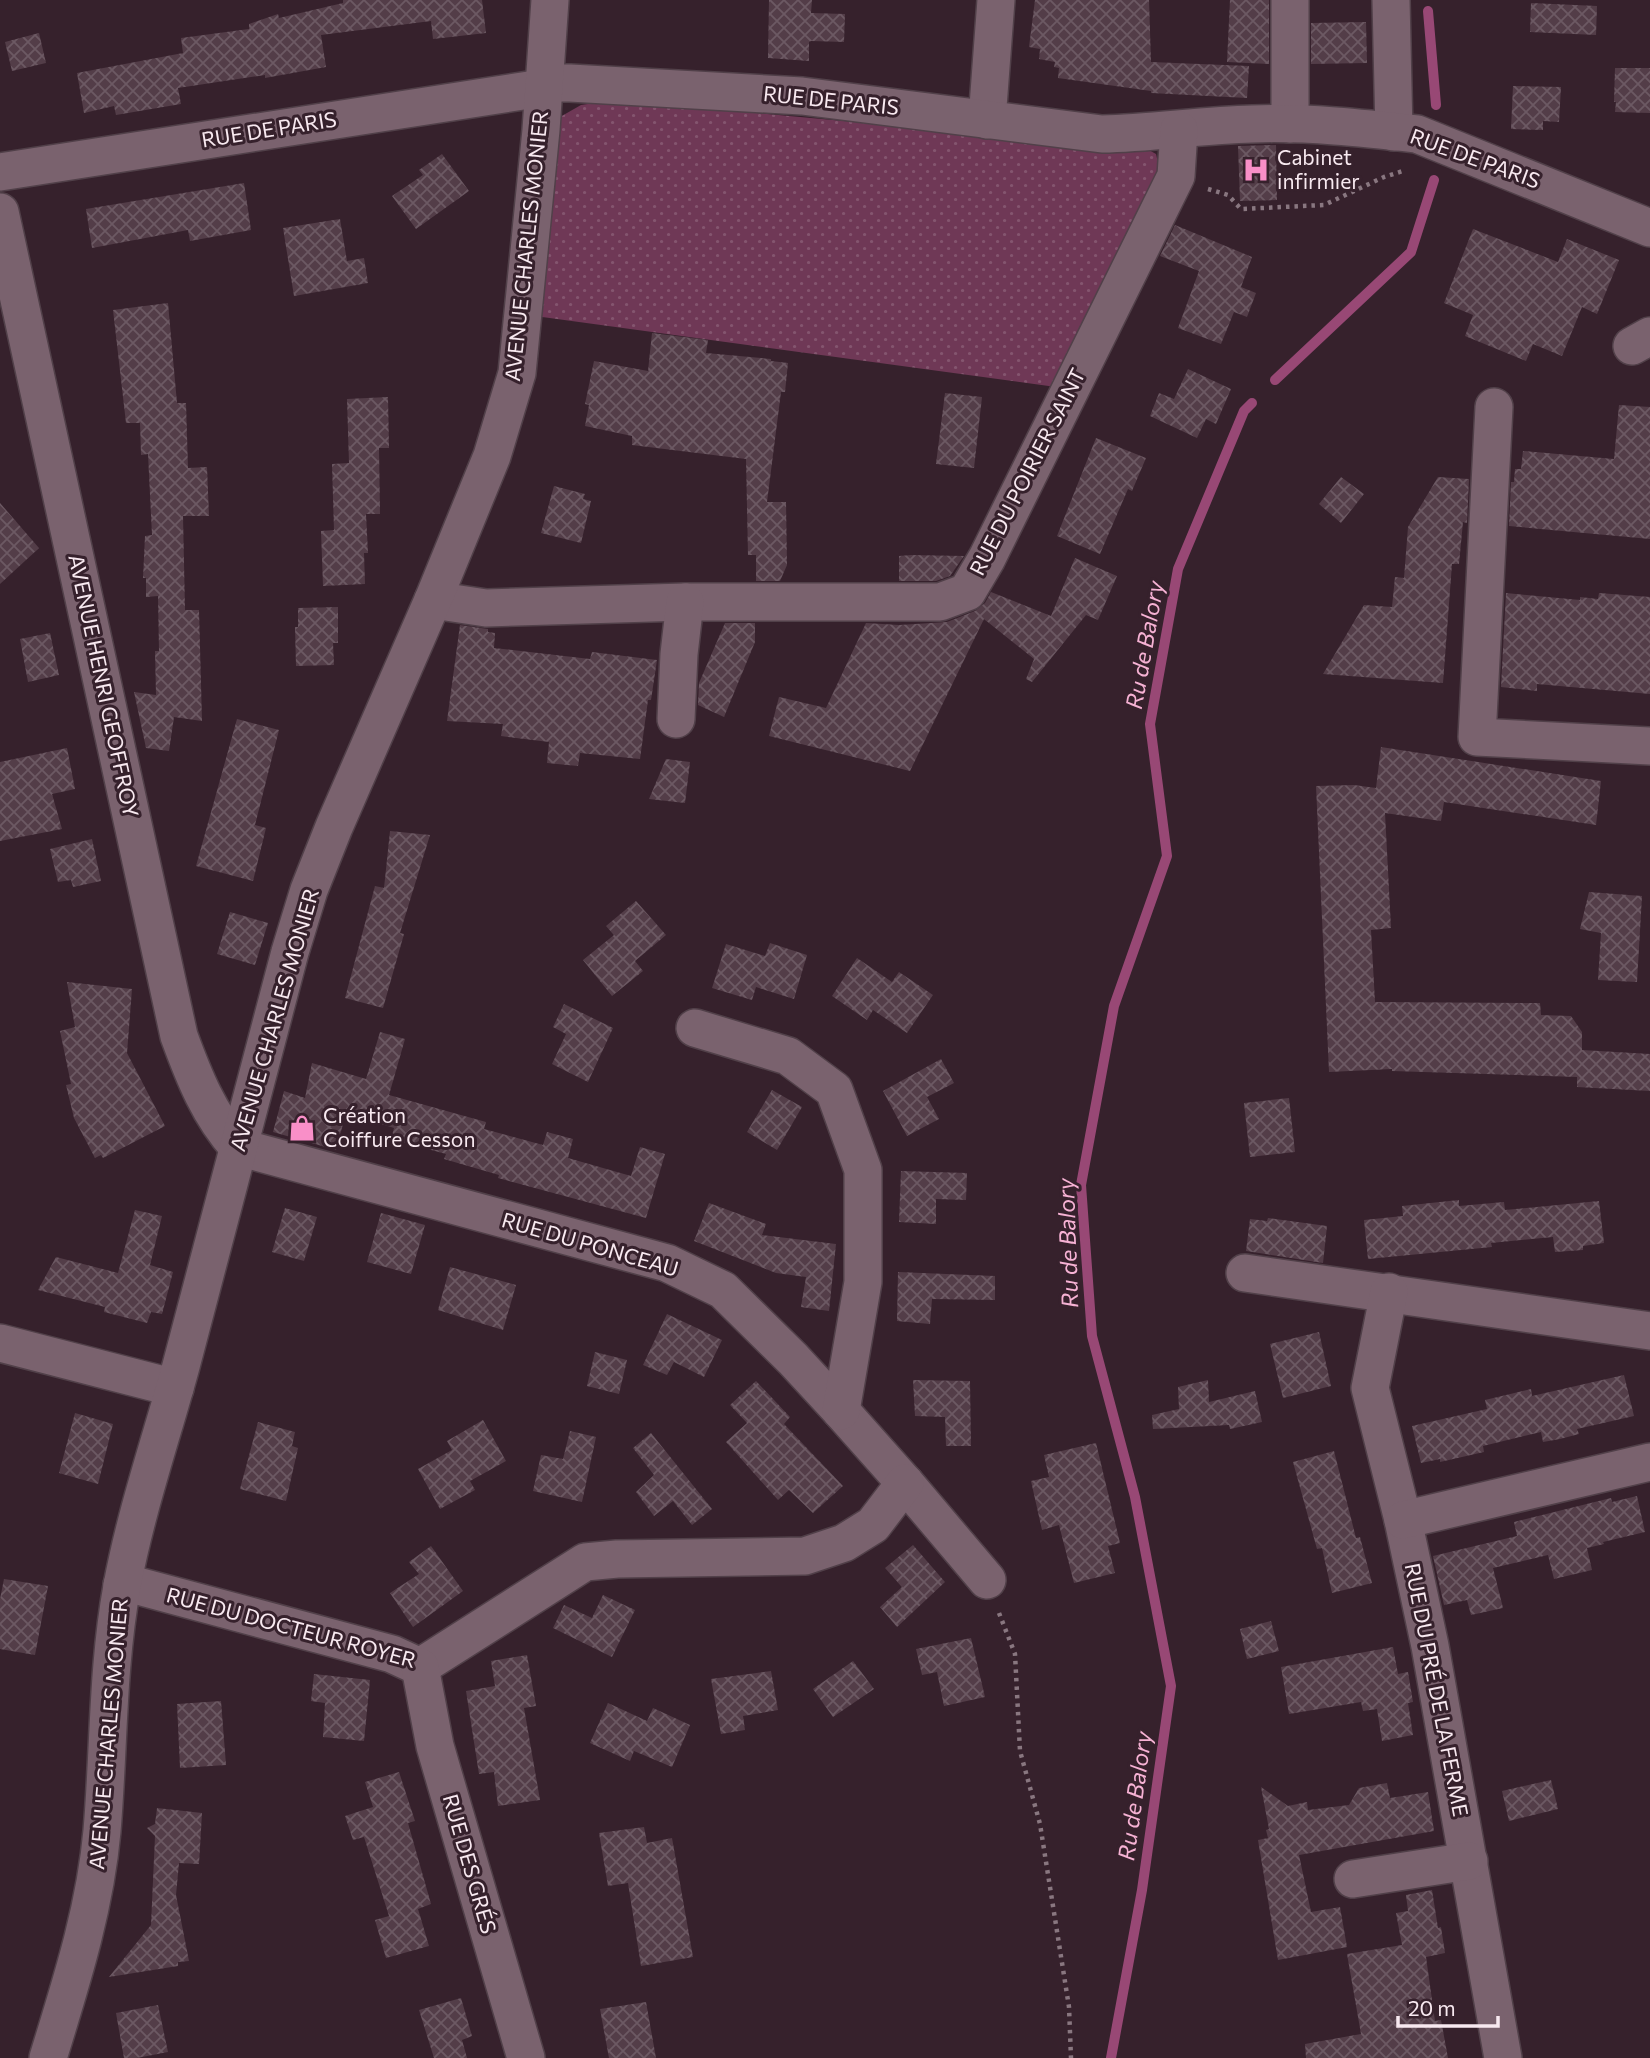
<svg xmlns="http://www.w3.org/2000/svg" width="1650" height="2058" viewBox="0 0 1650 2058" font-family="Commissioner,sans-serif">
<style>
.grass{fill:url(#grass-dots)}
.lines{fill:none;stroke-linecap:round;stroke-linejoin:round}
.stream{stroke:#984875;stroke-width:10}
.building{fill:url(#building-cross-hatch)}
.minor-casing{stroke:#514049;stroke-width:40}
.path{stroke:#897780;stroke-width:4.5;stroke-dasharray:3.5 5;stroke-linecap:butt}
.minor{stroke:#7a626e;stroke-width:37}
.labels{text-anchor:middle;stroke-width:6;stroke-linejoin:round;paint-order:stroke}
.street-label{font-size:21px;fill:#f8e9f0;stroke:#36212c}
.poi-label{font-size:21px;fill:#f8e9f0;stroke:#36212c;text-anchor:start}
.water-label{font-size:23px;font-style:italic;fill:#f6b2d4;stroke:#36212c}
</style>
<defs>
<pattern id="grass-dots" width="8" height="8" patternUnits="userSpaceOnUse" patternTransform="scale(1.75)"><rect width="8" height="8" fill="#6f3856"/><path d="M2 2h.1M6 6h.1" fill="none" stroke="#84556f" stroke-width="1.8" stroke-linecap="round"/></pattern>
<pattern id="building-cross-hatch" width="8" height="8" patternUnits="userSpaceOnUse" patternTransform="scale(1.75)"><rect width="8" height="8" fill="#533d48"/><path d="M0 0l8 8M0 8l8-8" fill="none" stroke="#6c5963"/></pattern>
</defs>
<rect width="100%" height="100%" fill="#36212c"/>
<polygon class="grass" points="616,100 1147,149 1156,154 1160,171 1056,387 535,316 560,117 581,105"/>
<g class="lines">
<g class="stream">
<polyline points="1428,11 1436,105"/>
<polyline points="1275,380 1411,252 1434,180"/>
<polyline points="1111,2058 1142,1890 1171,1686 1135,1497 1092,1336 1081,1185 1114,1006 1167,856 1150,724 1178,569 1244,411 1252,403"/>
</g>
</g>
<g class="building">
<polygon points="343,0 482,0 486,33 433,39 431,21 321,35 326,67 265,78 265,75 178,88 181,104 116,115 114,106 84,113 77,73 183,53 181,38 249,29 249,24 278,14 279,18 343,3"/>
<polygon points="769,0 812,0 811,13 845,14 844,42 811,41 809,42 809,61 768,58"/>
<polygon points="1035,0 1149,0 1151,62 1249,66 1247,98 1151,93 1151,91 1058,78 1059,68 1054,67 1055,62 1039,59 1040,49 1029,47"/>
<polygon points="1230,0 1269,0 1269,64 1227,62"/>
<polygon points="1531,3 1597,6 1596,35 1530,32"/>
<polygon points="1366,22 1367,63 1311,64 1311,23"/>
<polygon points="39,33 46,63 12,71 5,42"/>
<polygon points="1615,68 1650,68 1650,113 1615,112 1616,102 1614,102"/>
<polygon points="1513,86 1561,87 1559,122 1543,121 1543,130 1511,129"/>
<polygon points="1276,145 1277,200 1240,201 1238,146"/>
<polygon points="442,154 469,191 416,229 392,196 423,175 419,170"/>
<polygon points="244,183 251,230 190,241 188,230 92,248 86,209"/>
<polygon points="340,219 347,261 364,258 368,283 294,296 283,228"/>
<polygon points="1175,225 1252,257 1241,287 1256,293 1247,317 1234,312 1221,344 1178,328 1199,271 1160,256"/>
<polygon points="1473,229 1558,262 1567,239 1619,260 1597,314 1582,307 1562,356 1533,344 1526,361 1465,336 1473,315 1444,303"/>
<polygon points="168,303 177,403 186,403 188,468 207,467 209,516 183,516 185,610 199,610 202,721 174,717 169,751 146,748 134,692 156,695 155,651 159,651 158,596 146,597 146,578 143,578 145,536 152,535 148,454 141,455 140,423 126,423 113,310"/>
<polygon points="652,333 708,340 706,353 771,359 771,361 788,363 785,392 781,392 767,502 786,502 787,565 780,581 756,581 756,555 748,555 746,459 632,445 632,436 585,426 589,405 585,404 594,361 648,371"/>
<polygon points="1188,369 1231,389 1216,424 1206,419 1197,438 1150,416 1159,393 1174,399"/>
<polygon points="945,393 982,397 974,468 936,464"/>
<polygon points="388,397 389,448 379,448 380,514 366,514 368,553 364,553 365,584 323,586 321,531 334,530 332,464 349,463 347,399"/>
<polygon points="1619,405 1650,407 1650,539 1509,526 1511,482 1514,482 1515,469 1521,469 1523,451 1614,459"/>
<polygon points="1096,438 1146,458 1132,491 1128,489 1100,554 1057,536"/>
<polygon points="1341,477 1364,494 1341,523 1319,504"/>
<polygon points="1438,477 1469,479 1467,523 1463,522 1459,564 1452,564 1443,683 1323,674 1364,605 1392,607 1395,577 1404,578 1408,527"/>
<polygon points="554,486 585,494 583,499 591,501 581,543 541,533"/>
<polygon points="0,503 39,548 0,584"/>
<polygon points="911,555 964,556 950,576 936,581 899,581 899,556"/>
<polygon points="1075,558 1117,576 1098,620 1086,615 1032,682 1026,679 1034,659 984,619 910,771 769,736 779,697 826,708 866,623 899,625 947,622 975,611 985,603 991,592 1051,616"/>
<polygon points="1506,593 1580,600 1580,597 1598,599 1599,593 1650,597 1650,694 1537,684 1537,691 1501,687"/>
<polygon points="338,607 338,643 333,643 334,665 296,666 295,627 298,627 298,608"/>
<polygon points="725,623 755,623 755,642 724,717 698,705 699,683"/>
<polygon points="460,625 488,629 488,632 495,633 494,648 590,659 592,652 657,660 651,700 648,700 640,759 580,753 578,766 547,763 549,742 501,736 503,724 447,721"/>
<polygon points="50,633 59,675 28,682 20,639"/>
<polygon points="237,719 279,730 255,825 266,828 253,881 196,866"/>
<polygon points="1381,747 1601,781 1596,825 1444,802 1441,821 1385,813 1391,928 1371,930 1375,1002 1540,1003 1541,1015 1571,1016 1582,1032 1582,1050 1650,1054 1650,1091 1577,1087 1577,1077 1392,1071 1392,1069 1329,1072 1316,786 1354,785 1376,788"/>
<polygon points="67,748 75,789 52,794 62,829 0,841 0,762"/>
<polygon points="666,759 690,762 685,803 649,799"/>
<polygon points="390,831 430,835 400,933 404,934 383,1008 345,998 375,886 384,888"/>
<polygon points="92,839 101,881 73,887 71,880 58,882 50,849"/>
<polygon points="1589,892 1642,896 1637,982 1598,980 1601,933 1580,929"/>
<polygon points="636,901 666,935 635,961 643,971 612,996 583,960 614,935 606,926"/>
<polygon points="230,912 268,923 255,965 217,954"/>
<polygon points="770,943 807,955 794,999 756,987 752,1000 712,988 726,944 765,956"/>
<polygon points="857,958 892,982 899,972 933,995 907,1033 873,1010 867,1020 832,996"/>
<polygon points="67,982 132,989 127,1053 165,1126 103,1158 101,1155 95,1158 74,1118 66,1085 71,1084 60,1031 75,1027"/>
<polygon points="564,1004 613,1028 588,1082 552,1064 566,1034 553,1027"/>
<polygon points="380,1032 405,1039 389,1095 486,1122 484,1129 543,1145 547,1132 573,1139 568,1158 631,1176 640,1147 665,1154 646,1218 498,1178 499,1175 444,1159 446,1154 391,1139 394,1128 346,1113 336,1150 273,1132 284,1091 305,1098 312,1063 366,1079"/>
<polygon points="941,1059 954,1083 927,1097 939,1119 907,1136 883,1091"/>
<polygon points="772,1090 802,1107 777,1150 747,1132"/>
<polygon points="1289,1098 1295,1152 1250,1157 1244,1103"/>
<polygon points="901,1171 967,1173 966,1200 936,1199 936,1224 899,1222"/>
<polygon points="1459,1200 1459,1206 1504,1202 1505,1210 1599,1201 1604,1243 1583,1246 1583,1250 1555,1252 1553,1237 1491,1243 1492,1247 1368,1259 1364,1220 1403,1216 1402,1206"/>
<polygon points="709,1203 766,1224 762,1235 836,1244 829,1311 801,1307 806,1277 776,1273 694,1241"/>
<polygon points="285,1208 317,1217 304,1261 272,1252"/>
<polygon points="135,1210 162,1216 150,1265 173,1272 162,1314 151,1312 147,1323 104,1312 105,1307 38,1290 56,1257 118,1273"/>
<polygon points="381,1213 425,1225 411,1274 367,1262"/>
<polygon points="1268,1218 1327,1226 1323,1263 1246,1251 1250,1219 1267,1221"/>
<polygon points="450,1267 516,1285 503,1330 438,1310"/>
<polygon points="898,1272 995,1276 995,1300 932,1299 930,1324 897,1321"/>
<polygon points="667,1314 722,1340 704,1377 674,1362 667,1375 643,1365"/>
<polygon points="1319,1332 1331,1386 1283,1398 1270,1344"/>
<polygon points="595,1352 627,1360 619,1394 587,1386"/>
<polygon points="1624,1375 1634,1416 1577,1429 1579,1434 1560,1439 1543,1442 1541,1432 1483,1446 1484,1452 1440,1462 1440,1459 1421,1463 1412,1426 1487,1409 1485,1400 1531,1389 1532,1396"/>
<polygon points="913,1380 970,1381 971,1446 946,1446 945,1417 915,1416"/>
<polygon points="1208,1380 1209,1402 1255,1391 1262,1422 1230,1429 1229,1425 1153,1429 1152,1415 1179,1409 1178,1387"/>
<polygon points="756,1381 790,1417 784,1424 843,1486 813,1513 789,1490 778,1500 726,1442 747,1423 730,1405"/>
<polygon points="75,1413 113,1424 98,1484 59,1473"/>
<polygon points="483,1420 506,1461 470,1481 475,1490 440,1509 418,1469 452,1450 447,1441"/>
<polygon points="258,1422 295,1432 292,1446 298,1448 286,1501 240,1489"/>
<polygon points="570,1431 596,1437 582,1502 533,1491 541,1455 563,1459"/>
<polygon points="651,1433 712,1509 692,1525 673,1501 654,1516 636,1492 654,1475 633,1448"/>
<polygon points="1096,1443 1120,1543 1108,1546 1115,1573 1074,1583 1059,1525 1042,1530 1031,1481 1049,1477 1044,1455"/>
<polygon points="1334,1451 1356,1538 1360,1537 1372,1583 1332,1593 1322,1548 1317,1549 1293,1462"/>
<polygon points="1637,1496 1645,1532 1603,1542 1604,1544 1587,1548 1592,1570 1554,1579 1548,1555 1493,1568 1503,1608 1471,1615 1467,1600 1444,1605 1433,1556 1517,1536 1514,1522 1611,1498 1612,1502"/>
<polygon points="913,1545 945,1582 897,1627 880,1607 902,1587 885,1568"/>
<polygon points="431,1546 463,1591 413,1627 390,1593 419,1574 409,1562"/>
<polygon points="4,1579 48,1586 35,1655 0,1649 0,1599"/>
<polygon points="603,1595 635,1610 612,1657 553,1628 564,1605 592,1618"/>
<polygon points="1271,1621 1279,1651 1247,1659 1240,1629"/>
<polygon points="971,1638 985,1697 944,1706 937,1672 922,1675 916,1649"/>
<polygon points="1393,1647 1398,1674 1408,1672 1413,1702 1408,1703 1413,1735 1382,1741 1377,1709 1363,1711 1361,1702 1289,1714 1281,1667"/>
<polygon points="527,1655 536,1706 524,1708 540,1800 498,1806 494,1772 479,1774 466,1691 495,1686 491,1661"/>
<polygon points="853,1661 874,1689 833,1717 813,1689"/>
<polygon points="771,1671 778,1710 743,1716 745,1730 721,1734 711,1679"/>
<polygon points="314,1674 370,1680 364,1741 323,1737 325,1703 311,1701"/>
<polygon points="221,1701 226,1765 180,1768 177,1704"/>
<polygon points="608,1703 647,1721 653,1708 690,1725 672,1767 634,1751 630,1761 590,1743"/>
<polygon points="399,1772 415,1821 408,1823 431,1904 418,1909 429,1946 386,1958 375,1920 389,1916 364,1837 353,1840 345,1816 373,1807 365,1782"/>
<polygon points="1551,1780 1558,1809 1509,1821 1502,1791"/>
<polygon points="1387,1783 1390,1798 1428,1792 1434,1831 1299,1855 1311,1912 1340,1907 1347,1947 1278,1960 1258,1840 1268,1838 1266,1830 1269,1829 1261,1787 1288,1806 1307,1802 1308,1810 1349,1805 1359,1788"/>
<polygon points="157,1808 202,1813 199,1864 179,1863 176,1895 189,1961 178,1962 178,1966 109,1977 151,1925 155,1836 147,1828 155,1824"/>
<polygon points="644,1827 647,1843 672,1838 693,1957 641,1966 628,1883 608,1886 599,1833"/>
<polygon points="1432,1890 1438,1928 1441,1927 1445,1953 1426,1957 1435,2021 1441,2020 1448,2058 1306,2058 1305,2044 1361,2034 1347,1954 1402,1945 1396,1913 1408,1911 1406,1895"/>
<polygon points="461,1998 472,2036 462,2040 467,2058 434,2058 419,2010"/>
<polygon points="646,2002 656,2058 609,2058 600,2009"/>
<polygon points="158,2005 168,2052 137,2058 124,2058 116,2013"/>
</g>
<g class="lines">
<g class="minor-casing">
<g id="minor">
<polyline points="1290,0 1290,124"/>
<polyline points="1391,0 1394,132"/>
<polyline points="987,120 996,0"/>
<path d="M 0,172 L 542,88 L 558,83 L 570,83 L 802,96 L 1102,134 C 1153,133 1202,125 1252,124 C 1307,122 1363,128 1417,134 L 1650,228"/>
<path d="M 0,212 L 179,1036 C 194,1077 209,1115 238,1147 L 667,1263 L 723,1290 L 793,1359 L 841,1411 L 905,1483 L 987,1580"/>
<polyline points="1632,346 1650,336"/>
<polyline points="1494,407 1477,737 1650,746"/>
<polyline points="433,600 486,608 685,602 940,602 967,592 987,558 1176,176 1179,130"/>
<polyline points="676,719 679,654 685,602"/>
<polyline points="695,1028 788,1056 834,1090 863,1170 863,1282 841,1411"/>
<polyline points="1245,1273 1650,1331"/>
<polyline points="1389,1292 1370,1388 1403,1520 1430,1646 1503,2058"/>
<polyline points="0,1343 175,1388"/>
<polyline points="1403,1520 1650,1462"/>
<polyline points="122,1585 138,1586 392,1654 420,1667 585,1562 617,1559 805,1556 844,1543 873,1525 905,1483"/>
<polyline points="420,1667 435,1746 526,2058"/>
<polyline points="1353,1879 1469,1861"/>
<path d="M 48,2058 C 71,1983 95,1909 102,1831 C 109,1749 107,1668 122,1586 C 136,1511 161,1439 181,1366 C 218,1228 254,1090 290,952 L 309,890 L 334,827 L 433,600 L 492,456 L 517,373 L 541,130 L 550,0"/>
</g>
</g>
<g class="path">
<polyline points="1208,189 1228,195 1241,209 1324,205 1384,177 1406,170"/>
<polyline points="999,1613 1015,1654 1020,1751 1040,1824 1069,2007 1071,2058"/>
</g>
<use href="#minor" class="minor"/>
</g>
<defs>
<g id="hospital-bare" transform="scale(2.1)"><path d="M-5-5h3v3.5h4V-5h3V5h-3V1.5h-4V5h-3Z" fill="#f98fc8" stroke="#36212c" stroke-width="2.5" paint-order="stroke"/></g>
<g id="shop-bare" transform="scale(2.1)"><path d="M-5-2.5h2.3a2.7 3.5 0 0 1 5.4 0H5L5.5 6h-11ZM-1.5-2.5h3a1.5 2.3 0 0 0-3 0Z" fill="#f98fc8" stroke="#36212c" stroke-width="2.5" paint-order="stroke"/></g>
</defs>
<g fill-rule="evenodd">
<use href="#hospital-bare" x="1256" y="170"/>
<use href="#shop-bare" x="302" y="1128"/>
</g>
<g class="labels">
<g class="street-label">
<text transform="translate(831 101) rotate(6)" y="7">RUE DE PARIS</text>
<text transform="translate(269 130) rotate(-9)" y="7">RUE DE PARIS</text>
<text transform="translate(1475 159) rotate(20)" y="7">RUE DE PARIS</text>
<text transform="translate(527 246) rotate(-84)" y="7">AVENUE CHARLES MONIER</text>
<text transform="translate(1028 472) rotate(-63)" y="7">RUE DU POIRIER SAINT</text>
<text transform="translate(103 686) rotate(78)" y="7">AVENUE HENRI GEOFFROY</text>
<text transform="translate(275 1020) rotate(-74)" y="7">AVENUE CHARLES MONIER</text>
<text transform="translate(590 1245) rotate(16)" y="7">RUE DU PONCEAU</text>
<text transform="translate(291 1628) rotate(15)" y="7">RUE DU DOCTEUR ROYER</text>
<text transform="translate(1436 1690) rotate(79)" y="7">RUE DU PRÉ DE LA FERME</text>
<text transform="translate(109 1734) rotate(-85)" y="7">AVENUE CHARLES MONIER</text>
<text transform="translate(469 1864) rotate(74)" y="7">RUE DES GRÉS</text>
</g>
<g class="poi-label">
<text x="1277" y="165">Cabinet<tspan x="1277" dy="24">infirmier</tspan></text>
<text x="323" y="1123">Création<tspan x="323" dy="24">Coiffure Cesson</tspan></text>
</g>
<g class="water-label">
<text transform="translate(1145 645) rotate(-80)" y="8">Ru de Balory</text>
<text transform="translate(1068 1243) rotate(-92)" y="8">Ru de Balory</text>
<text transform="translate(1135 1796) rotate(-82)" y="8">Ru de Balory</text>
</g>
</g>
<path d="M1398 2016v10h100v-10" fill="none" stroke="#f8e9f0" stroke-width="3.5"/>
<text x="1408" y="2016" font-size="21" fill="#f8e9f0" stroke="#36212c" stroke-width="5" paint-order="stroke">20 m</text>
</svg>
